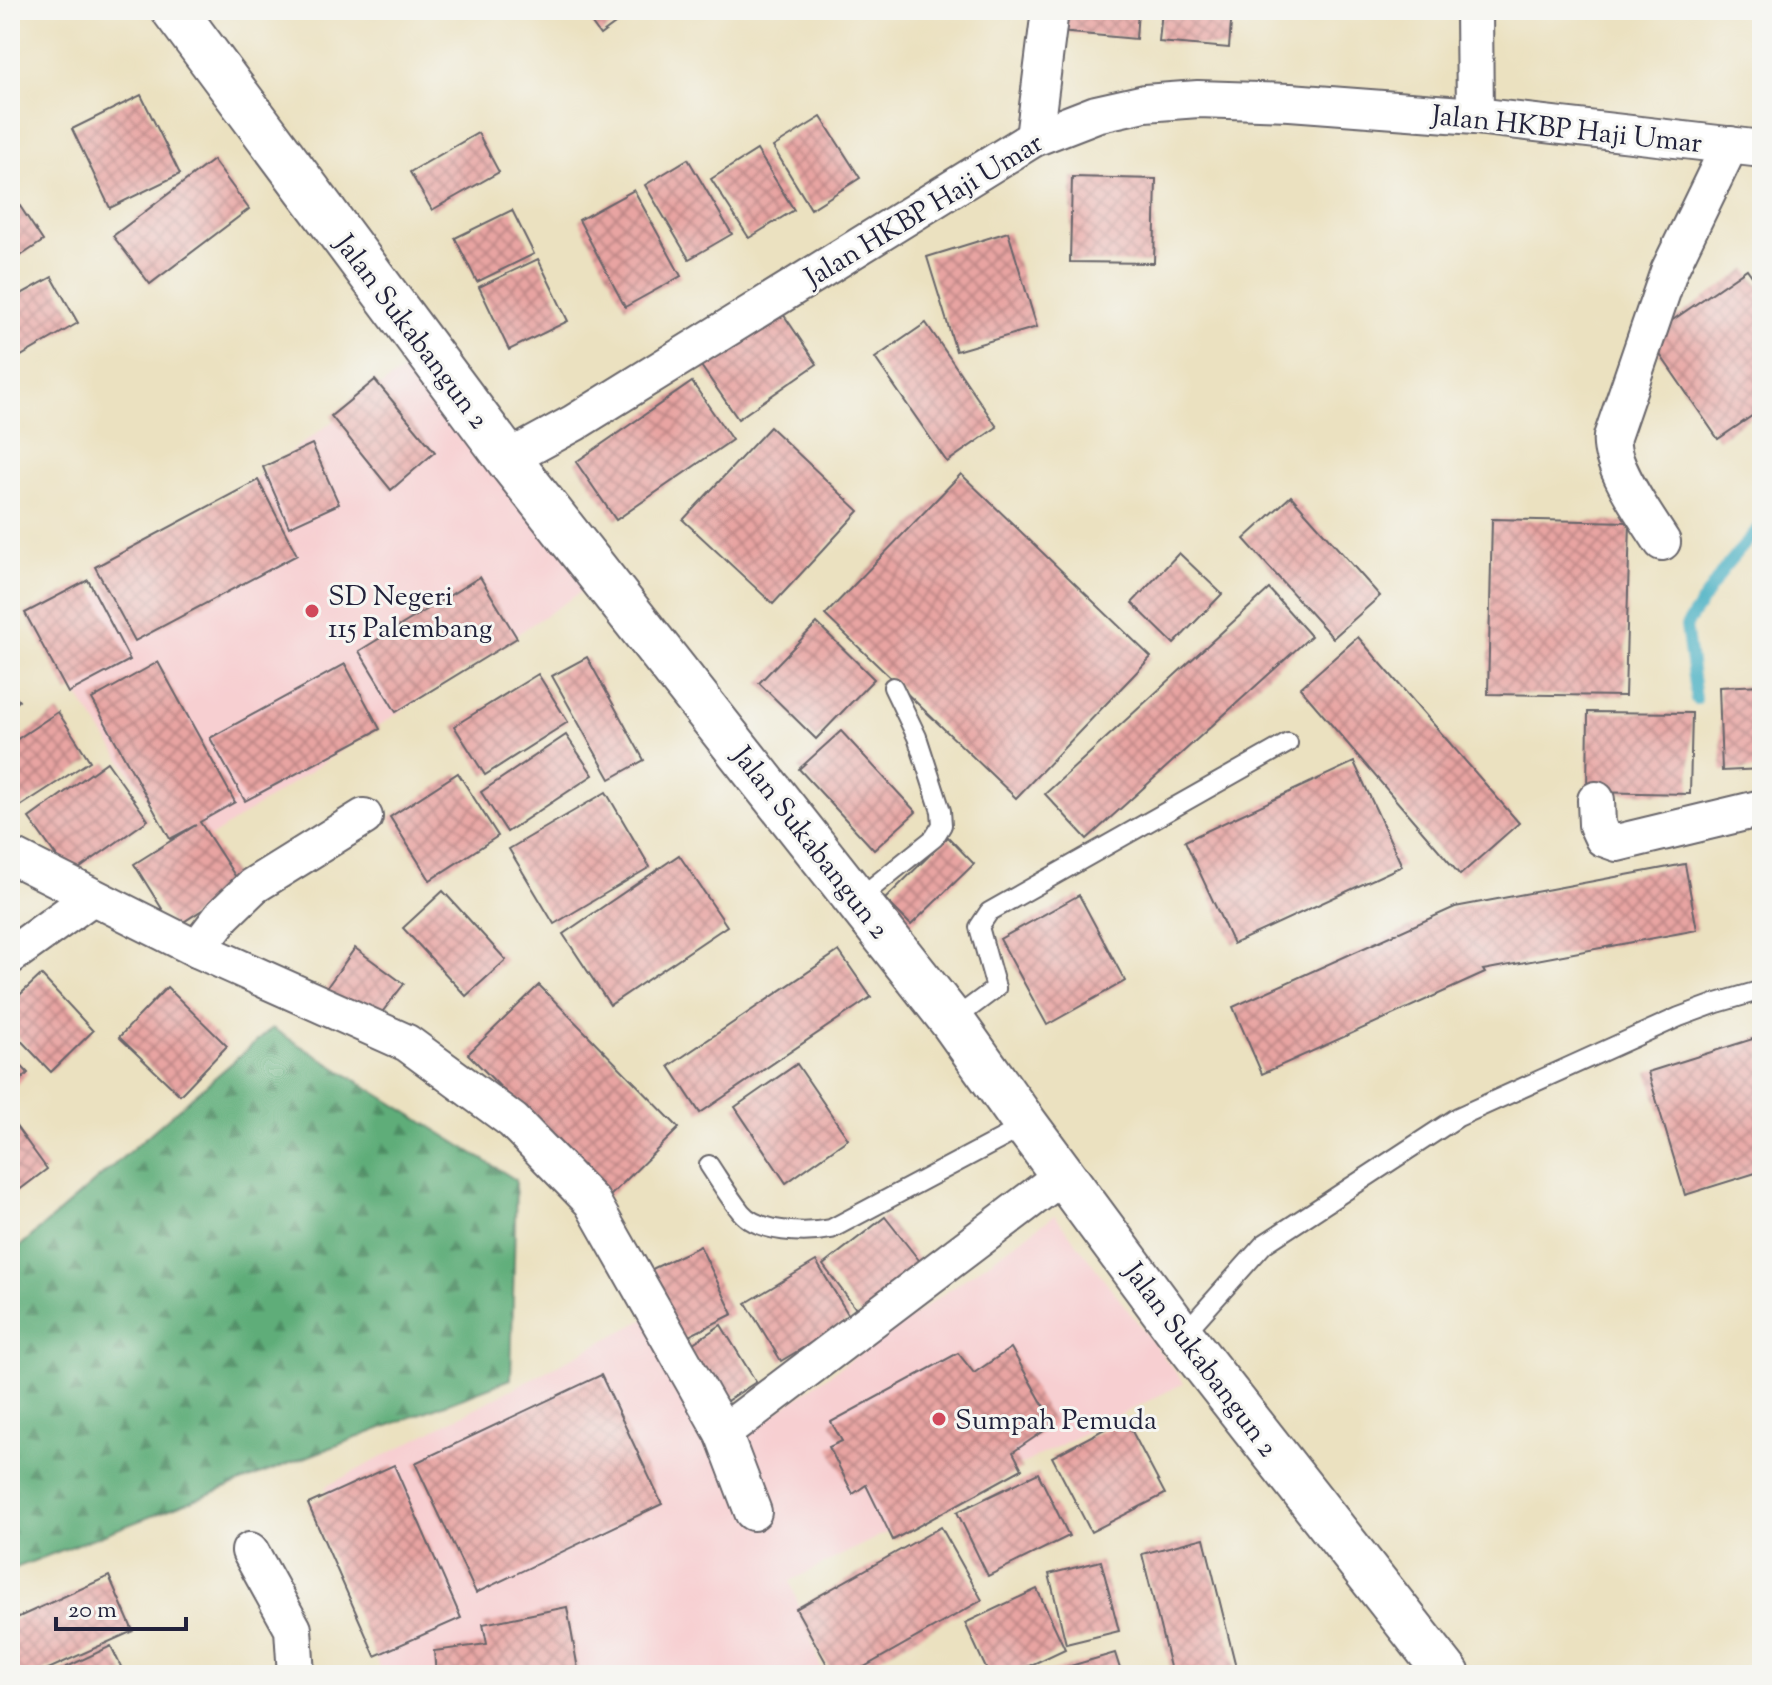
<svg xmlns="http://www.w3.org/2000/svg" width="1772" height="1685" viewBox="0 0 1772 1685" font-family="'Sorts Mill Goudy',serif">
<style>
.built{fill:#f7cfd1}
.forest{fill:url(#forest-firs);stroke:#40685a;stroke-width:2}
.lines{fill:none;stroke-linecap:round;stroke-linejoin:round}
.stream{stroke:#42adc1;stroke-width:12}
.building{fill:url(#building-cross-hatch)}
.service-casing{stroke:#68656a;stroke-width:22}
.minor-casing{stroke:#68656a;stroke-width:40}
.tertiary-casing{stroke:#68656a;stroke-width:48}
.service{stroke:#fff;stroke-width:18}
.minor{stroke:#fff;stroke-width:36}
.tertiary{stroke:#fff;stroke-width:44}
.poi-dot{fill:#d1495b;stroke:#f6f6f2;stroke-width:3}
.labels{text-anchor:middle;stroke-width:6;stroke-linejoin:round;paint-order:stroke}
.street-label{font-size:28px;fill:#22223b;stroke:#f6f6f2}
.poi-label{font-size:28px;fill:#22223b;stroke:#f6f6f2;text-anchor:start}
</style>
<defs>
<pattern id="forest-firs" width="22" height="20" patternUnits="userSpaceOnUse" patternTransform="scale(2)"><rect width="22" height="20" fill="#5ead79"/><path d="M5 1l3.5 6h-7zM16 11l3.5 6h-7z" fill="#4d8c64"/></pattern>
<pattern id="building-cross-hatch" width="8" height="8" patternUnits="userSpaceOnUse" patternTransform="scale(2)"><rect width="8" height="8" fill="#e8a4a2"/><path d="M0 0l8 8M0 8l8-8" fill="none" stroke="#bc8585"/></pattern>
</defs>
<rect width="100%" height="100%" fill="#f6f6f2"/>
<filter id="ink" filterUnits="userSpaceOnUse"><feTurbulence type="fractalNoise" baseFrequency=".0125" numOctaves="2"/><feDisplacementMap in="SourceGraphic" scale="16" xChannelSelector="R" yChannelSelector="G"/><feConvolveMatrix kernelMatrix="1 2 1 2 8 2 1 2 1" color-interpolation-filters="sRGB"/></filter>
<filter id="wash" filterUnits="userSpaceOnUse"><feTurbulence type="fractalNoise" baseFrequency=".006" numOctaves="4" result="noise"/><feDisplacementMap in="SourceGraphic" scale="32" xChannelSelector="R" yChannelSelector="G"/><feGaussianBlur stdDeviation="1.8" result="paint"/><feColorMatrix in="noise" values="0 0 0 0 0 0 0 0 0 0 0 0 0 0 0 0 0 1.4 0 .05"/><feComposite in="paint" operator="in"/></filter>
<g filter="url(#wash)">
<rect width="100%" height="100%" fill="#ebe1c0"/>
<g class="built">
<polygon points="418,359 590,586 185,854 38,637"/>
<polygon points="1055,1215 1184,1383 790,1581 824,1675 381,1675 325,1487 647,1318 716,1455"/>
</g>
<polygon class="forest" points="272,1028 516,1180 511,1379 10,1570 10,1255"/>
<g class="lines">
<polyline class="stream" points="1696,699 1686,626 1724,569 1762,524"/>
</g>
<g id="blocks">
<g class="building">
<polygon points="582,10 634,10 600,35"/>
<polygon points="1062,10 1138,10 1136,39 1060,32"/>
<polygon points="1162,10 1232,10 1229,48 1159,42"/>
<polygon points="141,95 180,174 110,208 72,129"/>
<polygon points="821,117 860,178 811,209 773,147"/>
<polygon points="478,133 499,172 432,210 410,172"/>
<polygon points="757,150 794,210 749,238 711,179"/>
<polygon points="688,159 732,234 689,259 645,185"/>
<polygon points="213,160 249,209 150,284 113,236"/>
<polygon points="1072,177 1156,179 1154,263 1070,262"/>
<polygon points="634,190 681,276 625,307 579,220"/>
<polygon points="10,191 43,241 10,263"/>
<polygon points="512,210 534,254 477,282 455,238"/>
<polygon points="1008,232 1037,327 956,351 927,257"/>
<polygon points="538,259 568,321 509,350 479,287"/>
<polygon points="1747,269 1762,290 1762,409 1718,439 1648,337"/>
<polygon points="52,277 78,323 14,360 10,352 10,300"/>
<polygon points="779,308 817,364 738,419 699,363"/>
<polygon points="926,323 997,427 947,462 875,358"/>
<polygon points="375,380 435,452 391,490 331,416"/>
<polygon points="692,382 732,440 616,520 576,462"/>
<polygon points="770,427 859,511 773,604 683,520"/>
<polygon points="312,444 339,504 289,527 263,467"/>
<polygon points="961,474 1151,657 1016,798 825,615"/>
<polygon points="258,480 297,555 135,641 95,567"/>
<polygon points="1291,496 1380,596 1333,638 1244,539"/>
<polygon points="1492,519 1630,522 1625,696 1488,694"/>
<polygon points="1179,553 1222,594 1174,644 1132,603"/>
<polygon points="480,577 517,638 396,712 359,651"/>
<polygon points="88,580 130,660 68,693 25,613"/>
<polygon points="1269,589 1311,636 1087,839 1045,794"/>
<polygon points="817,623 874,679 816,739 759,683"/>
<polygon points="1358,637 1519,823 1460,875 1300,688"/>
<polygon points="587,657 644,760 610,779 552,676"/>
<polygon points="158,662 235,802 200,822 241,885 174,928 134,864 196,825 170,839 92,699"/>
<polygon points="345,664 380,729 245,801 210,738"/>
<polygon points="538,674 568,722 485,775 454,726"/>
<polygon points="1762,685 1762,769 1722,771 1719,687"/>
<polygon points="10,690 19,701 10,709"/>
<polygon points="58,712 90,761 10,813 10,744"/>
<polygon points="1588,712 1692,713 1690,794 1587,792"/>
<polygon points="841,731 916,812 874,850 799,769"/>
<polygon points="566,735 593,775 507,832 481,792"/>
<polygon points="107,762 148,820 70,875 29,818"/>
<polygon points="1354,762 1402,866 1233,944 1185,841"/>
<polygon points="458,773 498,836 430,880 390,817"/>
<polygon points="606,792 650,867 554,924 509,849"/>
<polygon points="948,837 974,864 911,925 885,899"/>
<polygon points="679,855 727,926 610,1005 563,934"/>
<polygon points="1685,864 1697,930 1483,970 1485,973 1262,1074 1233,1007 1455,907"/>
<polygon points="443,891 506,960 466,996 403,928"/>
<polygon points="1079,895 1125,981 1047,1025 1000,939"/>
<polygon points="355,948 404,984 372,1025 325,990"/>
<polygon points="839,951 871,997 700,1113 669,1066"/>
<polygon points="41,975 93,1031 51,1072 10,1029 10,1004"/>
<polygon points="539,985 679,1128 609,1197 468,1054"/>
<polygon points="167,987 227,1046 180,1095 119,1037"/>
<polygon points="1762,1036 1762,1171 1685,1195 1648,1072"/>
<polygon points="10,1054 28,1073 10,1091"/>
<polygon points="797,1064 848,1139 786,1183 735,1107"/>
<polygon points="10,1118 47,1169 10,1197"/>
<polygon points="885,1217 926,1269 863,1318 823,1265"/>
<polygon points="700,1246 733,1314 681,1340 648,1271"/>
<polygon points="816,1261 851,1319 781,1361 746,1303"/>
<polygon points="721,1325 756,1382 722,1404 687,1347"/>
<polygon points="1011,1348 1054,1424 1013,1452 1022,1469 893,1540 866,1485 853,1494 829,1447 842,1441 831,1422 958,1353 974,1373"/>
<polygon points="601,1375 662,1504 476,1593 415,1463"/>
<polygon points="1125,1418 1165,1494 1091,1532 1052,1457"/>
<polygon points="394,1465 461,1618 375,1656 308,1504"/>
<polygon points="1038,1473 1069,1536 988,1576 957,1512"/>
<polygon points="941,1527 982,1600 850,1675 833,1675 796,1609"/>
<polygon points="1204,1538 1238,1675 1172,1675 1142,1554"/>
<polygon points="1101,1561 1119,1631 1066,1644 1049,1574"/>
<polygon points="109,1576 133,1631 35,1675 10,1675 10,1621"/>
<polygon points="1037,1589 1065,1649 1010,1675 989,1675 965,1623"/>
<polygon points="567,1607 579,1675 436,1675 434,1651 487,1644 483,1624"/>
<polygon points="111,1646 125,1675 50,1675"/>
<polygon points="1115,1653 1122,1675 1051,1675 1050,1672"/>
</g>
</g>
</g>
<g filter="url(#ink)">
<use href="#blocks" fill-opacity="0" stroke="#68656a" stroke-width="2"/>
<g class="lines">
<g class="service-casing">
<g id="service">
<polyline points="858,899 934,838 942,825 941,811 917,737 893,687"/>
<polyline points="952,1021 996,988 979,927 989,912 1288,743"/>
<path d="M 709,1165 C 719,1180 729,1197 741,1212 C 758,1233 806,1234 831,1229 L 1025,1126"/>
<polyline points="1182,1336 1264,1244 1458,1117 1679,1017 1717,1003 1762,990"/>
</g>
</g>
<g class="minor-casing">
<g id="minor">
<polyline points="1474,10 1475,116"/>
<polyline points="1034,138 1050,10"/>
<polyline points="508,459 574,423 1034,138 1096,114 1145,103 1198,99 1290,102 1475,116 1762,149"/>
<path d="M 1662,542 C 1647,518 1608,465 1612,437 L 1669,271 L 1730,145"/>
<polyline points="1596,800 1597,825 1603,838 1617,843 1762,808"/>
<polyline points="10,855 197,949 407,1043 513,1121 592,1202 723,1433 753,1512"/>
<polyline points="197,949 223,915 253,886 364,817"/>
<polyline points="10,956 92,897"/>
<polyline points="723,1433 1063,1175"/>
<polyline points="250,1551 293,1629 296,1675"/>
</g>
</g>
<g class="tertiary-casing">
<polyline id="tertiary" points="174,10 508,459 952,1021 1026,1125 1182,1336 1448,1675"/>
</g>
<use href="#service" class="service"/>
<use href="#minor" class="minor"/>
<use href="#tertiary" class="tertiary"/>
</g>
</g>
<g class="poi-dot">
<circle cx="312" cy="611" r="8"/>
<circle cx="939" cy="1419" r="8"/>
</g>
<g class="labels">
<g class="street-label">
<text transform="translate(1567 128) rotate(6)" y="10">Jalan HKBP Haji Umar</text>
<text transform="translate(923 209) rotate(-31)" y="10">Jalan HKBP Haji Umar</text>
<text transform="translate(413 331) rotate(53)" y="10">Jalan Sukabangun 2</text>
<text transform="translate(812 842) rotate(52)" y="10">Jalan Sukabangun 2</text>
<text transform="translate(1202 1359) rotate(53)" y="10">Jalan Sukabangun 2</text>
</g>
<g class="poi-label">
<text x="328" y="605">SD Negeri<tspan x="328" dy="32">115 Palembang</tspan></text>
<text x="955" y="1429">Sumpah Pemuda</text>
</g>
</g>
<rect width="1772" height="1685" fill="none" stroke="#f6f6f2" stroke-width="40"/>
<path d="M56 1617v12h130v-12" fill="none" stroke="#22223b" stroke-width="4"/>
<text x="68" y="1617" font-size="24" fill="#22223b" stroke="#f6f6f2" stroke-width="6" paint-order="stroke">20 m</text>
</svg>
